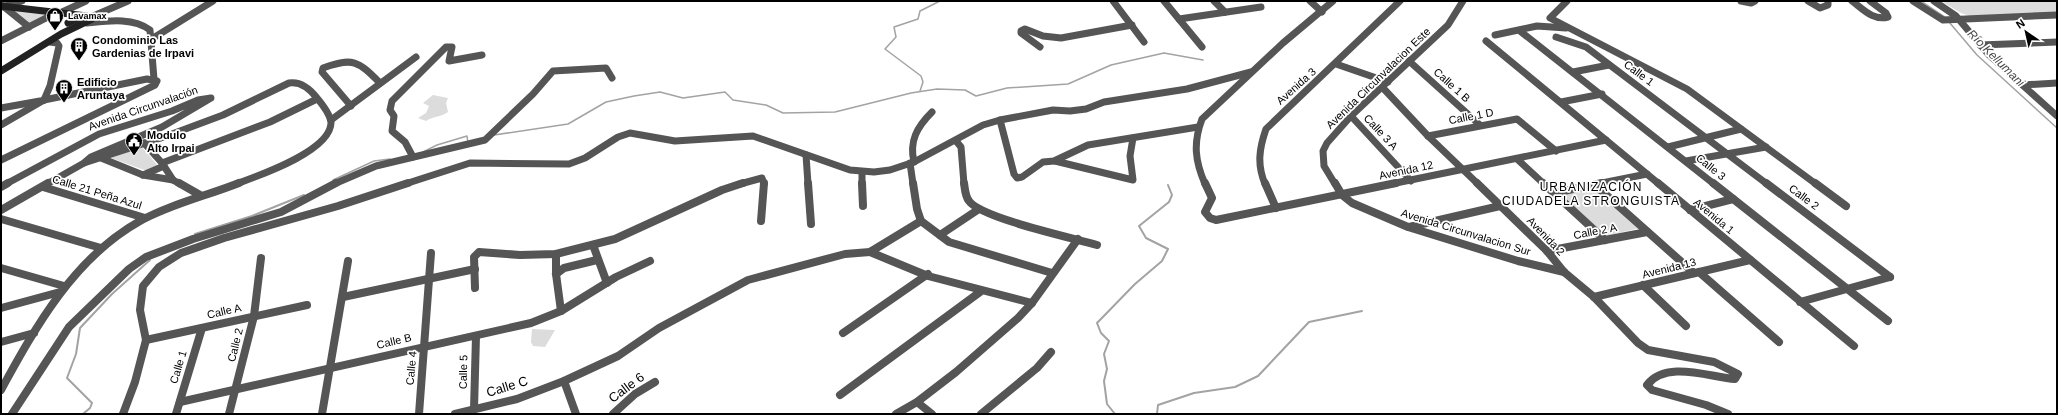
<svg xmlns="http://www.w3.org/2000/svg" width="2058" height="415" viewBox="0 0 2058 415" font-family="Arial,sans-serif">
<style>
.green{fill:#dcdcdc}
.lines{fill:none;stroke-linecap:round;stroke-linejoin:round}
.stream-far1{stroke:#a3a3a3;stroke-width:1.5}
.stream{stroke:#a3a3a3;stroke-width:2}
.minor-far1{stroke:#555;stroke-width:7}
.minor{stroke:#555;stroke-width:8}
.tertiary-far1{stroke:#555;stroke-width:7}
.tertiary{stroke:#555;stroke-width:8}
.secondary{stroke:#222;stroke-width:7}
.labels{text-anchor:middle;stroke-width:3.5;stroke-linejoin:round;paint-order:stroke}
.far-poi-label{font-size:9px;font-weight:bold;fill:#000;stroke:#fff;text-anchor:start}
.poi-label{font-size:11px;font-weight:bold;fill:#000;stroke:#fff;text-anchor:start}
.street-label{font-size:11px;fill:#000;stroke:#fff}
.water-label{font-size:12px;font-style:italic;fill:#444;stroke:#fff}
.neighbourhood-label{font-size:12px;letter-spacing:1px;fill:#000;stroke:#fff}
.near-street-label{font-size:13px;fill:#000;stroke:#fff}
</style>
<rect width="100%" height="100%" fill="#fff"/>
<g class="green">
<polygon points="1941,1 2057,1 2057,12 1973,17 1961,13"/>
<polygon points="11,10 48,14 29,24"/>
<path d="M 433,95 L 448,98 L 446,103 L 448,112 C 442,117 433,116 426,121 L 418,118 L 426,113 L 429,106 L 423,103 Z"/>
<polygon points="142,147 158,166 147,171 111,158"/>
<polygon points="1593,187 1640,228 1606,236 1560,195"/>
<polygon points="532,329 555,330 545,347 533,346 531,342"/>
</g>
<g class="lines">
<g class="stream-far1">
<polyline points="1921,1 1945,17"/>
<polyline points="1,3 10,1"/>
<polyline points="1949,22 1977,55 2057,128"/>
<polyline points="920,91 923,82 921,76 885,49 896,37 894,27 918,19 920,11 940,1"/>
<polyline points="494,135 568,124 606,102 634,96 660,92 683,98 725,92 733,100 766,105 783,113 835,112 911,93 937,89 965,90 976,96 1007,88 1068,84 1111,65 1164,53 1203,60"/>
<polyline points="423,152 437,145 467,136 468,143"/>
<polyline points="333,180 374,161 390,159"/>
</g>
<g class="stream">
<polyline points="195,234 252,216 304,195"/>
<polyline points="83,414 90,408 92,403 67,378 76,354 80,328 112,294 150,260"/>
<polyline points="1115,414 1107,404 1104,381 1107,369 1104,354 1109,341 1101,333 1097,323 1135,284 1162,261 1168,249 1146,238 1139,226 1169,202 1172,195 1168,185"/>
<polyline points="1157,414 1158,405 1194,393 1235,387 1258,376 1309,322 1362,311"/>
</g>
<g class="minor-far1">
<polyline points="1113,1 1144,42"/>
<polyline points="1164,1 1202,47"/>
<polyline points="1214,1 1225,12"/>
<polyline points="1310,1 1322,12"/>
<polyline points="1567,1 1550,18 1687,89 1816,184"/>
<polyline points="1741,1 1751,3 1755,1"/>
<polyline points="1808,1 1820,8 1828,5 1828,1"/>
<path d="M 1852,1 C 1863,9 1873,21 1888,17 L 1886,13 L 1870,1"/>
<polyline points="1913,1 1943,20 2057,15"/>
<polyline points="3,6 29,27"/>
<polyline points="2,7 22,1"/>
<polyline points="60,13 86,1"/>
<polyline points="91,17 128,1"/>
<polyline points="1179,19 1261,7"/>
<path d="M 87,23 C 107,21 133,17 150,30 L 154,79"/>
<polyline points="1520,31 1714,184"/>
<polyline points="1495,35 1537,26 1566,28"/>
<polyline points="1556,37 1586,47 1767,184"/>
<polyline points="150,40 213,1"/>
<polyline points="1486,41 1659,184"/>
<polyline points="1980,45 2057,42"/>
<polyline points="1040,47 1021,33 1021,31 1025,29 1043,36 1061,38 1132,25"/>
<polyline points="1409,61 1480,125"/>
<polyline points="1336,64 1388,82"/>
<polyline points="1573,72 1609,65"/>
<polyline points="2023,85 2057,83"/>
<polyline points="1383,88 1428,136 1478,184"/>
<polyline points="1561,102 1602,94"/>
<path d="M 351,106 L 322,72 L 323,68 C 353,57 358,61 380,83"/>
<polyline points="1,108 40,101"/>
<polyline points="1351,116 1411,181"/>
<polyline points="331,120 416,57"/>
<polyline points="1000,120 1014,174 1017,178 1022,177 1043,162 1054,161 1088,145 1198,127"/>
<polyline points="1,125 44,100"/>
<polyline points="1428,136 1517,119 1556,151"/>
<polyline points="956,141 961,147 964,184"/>
<polyline points="144,143 162,163 173,180 180,184"/>
<polyline points="1668,147 1741,129"/>
<polyline points="806,155 808,184"/>
<polyline points="413,157 405,142 392,131 394,116 390,110 392,101 446,47 452,47 449,61 482,55"/>
<polyline points="101,158 143,175 173,180"/>
<polyline points="1517,159 1544,184"/>
<polyline points="1055,161 1133,180 1130,156 1133,138"/>
<polyline points="1686,161 1766,147"/>
<path d="M 914,162 C 909,141 917,127 932,112"/>
<path d="M 84,163 L 164,137 L 223,115 L 289,83 C 301,81 310,89 317,98 C 322,104 330,114 331,122 C 332,151 258,176 236,184"/>
<polyline points="162,163 270,122 317,99"/>
<polyline points="910,163 913,184"/>
<polyline points="862,172 862,184"/>
<polyline points="143,175 164,166"/>
<polyline points="334,184 376,166 485,140 533,94 553,71 606,68 612,78"/>
<polyline points="405,184 470,163 569,164 585,158 618,137 630,133 675,141 753,136 850,170 874,172 890,170 914,162 983,125 1000,120 1053,110 1070,111 1086,109 1104,102 1187,89 1251,72"/>
<polyline points="740,184 762,178 764,184"/>
<path d="M 1205,184 C 1195,161 1193,143 1202,119 L 1283,43 L 1333,1"/>
<path d="M 1265,184 C 1257,165 1259,149 1266,129 L 1400,1"/>
<polyline points="1335,184 1324,166 1323,151 1327,143 1351,116 1448,25 1463,1"/>
<polyline points="1391,184 1606,140"/>
<polyline points="1597,184 1647,174"/>
</g>
<g class="minor">
<polyline points="179,183 200,195"/>
<polyline points="808,183 811,224"/>
<polyline points="862,183 863,206"/>
<polyline points="913,183 917,209 921,221 949,242 1052,273"/>
<path d="M 964,183 C 965,189 965,196 969,201 C 981,218 1073,238 1097,245"/>
<polyline points="1205,183 1212,198 1205,212 1210,218 1216,220 1396,183"/>
<polyline points="1265,183 1276,208"/>
<polyline points="1335,183 1342,195 1352,203 1408,227 1518,261 1564,272"/>
<path d="M 1477,183 L 1547,251 L 1564,272 L 1594,297 L 1638,343 L 1648,350 L 1714,362 L 1738,374 L 1735,379 C 1709,377 1666,360 1647,385 L 1652,390 L 1706,405 L 1728,414"/>
<polyline points="1543,183 1605,240"/>
<polyline points="1658,183 1854,346"/>
<polyline points="1713,183 1888,321"/>
<polyline points="1766,183 1890,277"/>
<polyline points="1815,183 1846,206"/>
<polyline points="1595,185 1694,273"/>
<polyline points="43,187 145,218"/>
<polyline points="1554,193 1602,183"/>
<polyline points="1690,210 1733,199"/>
<polyline points="1,219 101,248"/>
<polyline points="761,221 764,183"/>
<polyline points="1409,227 1500,206"/>
<polyline points="940,235 979,209"/>
<polyline points="593,245 607,283"/>
<polyline points="1547,251 1647,232"/>
<polyline points="870,252 928,276 1032,303"/>
<polyline points="556,254 556,274 561,311"/>
<polyline points="1,268 64,286"/>
<polyline points="1699,272 1779,342"/>
<polyline points="556,274 564,268 597,260"/>
<polyline points="1643,285 1686,326"/>
<polyline points="475,288 474,257 479,252 520,255 556,254 615,239 722,190 743,183"/>
<polyline points="343,297 475,269"/>
<polyline points="1594,297 1750,260"/>
<polyline points="1800,302 1890,277"/>
<polyline points="1,308 60,292"/>
<polyline points="843,333 928,274"/>
<polyline points="146,340 307,305"/>
<polyline points="1,342 34,333"/>
<polyline points="564,381 576,414"/>
<path d="M 1,390 C 36,326 74,258 140,221 C 171,204 206,196 239,183"/>
<polyline points="840,395 980,292"/>
<polyline points="180,402 531,323 561,311 616,277 650,261"/>
<polyline points="917,402 932,414"/>
<polyline points="474,409 476,336"/>
<polyline points="12,414 69,327 129,269 146,257 193,239 281,212 336,183"/>
<polyline points="123,414 135,382 146,340 140,310 143,286 159,267 181,253 224,238 338,206 408,183"/>
<polyline points="176,414 202,328"/>
<polyline points="229,414 254,316 261,258"/>
<polyline points="322,414 348,261"/>
<polyline points="419,414 431,253"/>
<polyline points="455,414 517,399 564,381 618,356 659,328 748,280 845,254 870,252 921,221"/>
<polyline points="613,414 635,394 655,382"/>
<polyline points="896,414 917,402 956,372 1018,318 1032,303 1078,239"/>
<polyline points="981,414 1037,368 1051,352"/>
</g>
<g class="tertiary-far1">
<polyline points="1934,1 1956,16 1989,55 2057,116"/>
<polyline points="1,41 56,13"/>
<polyline points="44,100 50,86 59,46 57,43 50,42"/>
<polyline points="1,160 155,85 157,81 147,79 44,100"/>
<polyline points="6,184 99,134 172,111 198,100 211,98 162,127 91,157 84,163 47,184"/>
</g>
<g class="tertiary">
<polyline points="1,187 8,183"/>
<polyline points="1,210 48,183"/>
</g>
<g class="secondary">
<polyline points="1,6 87,16 92,19 61,34 1,71"/>
<polyline points="68,23 81,17"/>
</g>
</g>
<defs>
<g id="shop-pin" transform="scale(0.9)"><path d="M0 17L-7.5 6A9.5 9.5 0 1 1 7.5 6Z" fill="#000" stroke="#fff"/><path d="M-5-2.5h2.3a2.7 3.5 0 0 1 5.4 0H5L5.5 6h-11ZM-1.5-2.5h3a1.5 2.3 0 0 0-3 0Z" fill="#fff"/></g>
<g id="building-pin" transform="scale(0.9)"><path d="M0 17L-7.5 6A9.5 9.5 0 1 1 7.5 6Z" fill="#000" stroke="#fff"/><path d="M-4-6H4V6H1V3H-1V6H-4ZM-2.5-4.3h1.7v1.8h-1.7ZM.8-4.3h1.7v1.8H.8ZM-2.5-1h1.7V.8h-1.7ZM.8-1h1.7V.8H.8Z" fill="#fff"/></g>
<g id="civic-pin" transform="scale(0.9)"><path d="M0 17L-7.5 6A9.5 9.5 0 1 1 7.5 6Z" fill="#000" stroke="#fff"/><path d="M-.6-6.5H3V-4.5H.6V-3L4-1V1h2V6H-6V1h2V-1L-.6-3ZM-1.2 2.5V6h2.4V2.5Z" fill="#fff"/></g>
</defs>
<g fill-rule="evenodd">
<use href="#shop-pin" x="55" y="16"/>
<use href="#building-pin" x="79" y="46"/>
<use href="#building-pin" x="64" y="88"/>
<use href="#civic-pin" x="134" y="141"/>
</g>
<g class="labels">
<g class="far-poi-label">
<text x="68" y="19">Lavamax</text>
</g>
<g class="poi-label">
<text x="92" y="44">Condominio Las<tspan x="92" dy="13">Gardenias de Irpavi</tspan></text>
<text x="77" y="86">Edificio<tspan x="77" dy="13">Aruntaya</tspan></text>
<text x="147" y="139">Modulo<tspan x="147" dy="13">Alto Irpai</tspan></text>
</g>
<g class="street-label">
<text transform="translate(1639 73) rotate(37)" y="4">Calle 1</text>
<text transform="translate(1378 78) rotate(-44)" y="4">Avenida Circunvalacion Este</text>
<text transform="translate(1452 85) rotate(42)" y="4">Calle 1 B</text>
<text transform="translate(1296 86) rotate(-42)" y="4">Avenida 3</text>
<text transform="translate(143 108) rotate(-19)" y="4">Avenida Circunvalación</text>
<text transform="translate(1471 116) rotate(-11)" y="4">Calle 1 D</text>
<text transform="translate(1381 132) rotate(47)" y="4">Calle 3 A</text>
<text transform="translate(1711 167) rotate(39)" y="4">Calle 3</text>
<text transform="translate(1406 170) rotate(-12)" y="4">Avenida 12</text>
<text transform="translate(97 192) rotate(17)" y="4">Calle 21 Peña Azul</text>
<text transform="translate(1804 197) rotate(37)" y="4">Calle 2</text>
<text transform="translate(1714 216) rotate(40)" y="4">Avenida 1</text>
<text transform="translate(1595 231) rotate(-11)" y="4">Calle 2 A</text>
<text transform="translate(1466 232) rotate(17)" y="4">Avenida Circunvalacion Sur</text>
<text transform="translate(1546 236) rotate(46)" y="4">Avenida 2</text>
<text transform="translate(1669 268) rotate(-14)" y="4">Avenida 13</text>
<text transform="translate(224 311) rotate(-13)" y="4">Calle A</text>
<text transform="translate(394 341) rotate(-13)" y="4">Calle B</text>
<text transform="translate(235 345) rotate(-76)" y="4">Calle 2</text>
<text transform="translate(178 367) rotate(-73)" y="4">Calle 1</text>
<text transform="translate(411 368) rotate(-85)" y="4">Calle 4</text>
<text transform="translate(463 372) rotate(-89)" y="4">Calle 5</text>
</g>
<g class="water-label">
<text transform="translate(1996 58) rotate(45)" y="4">Río Kellumani</text>
</g>
<g class="neighbourhood-label">
<text x="1591" y="191">URBANIZACIÓN<tspan x="1591" dy="14">CIUDADELA STRONGUISTA</tspan></text>
</g>
<g class="near-street-label">
<text transform="translate(507 386) rotate(-17)" y="5">Calle C</text>
<text transform="translate(626 387) rotate(-37)" y="5">Calle 6</text>
</g>
</g>
<rect width="2058" height="415" fill="none" stroke="#000000" stroke-width="4"/>
<g transform="translate(2026 32) rotate(326)" stroke="#ffffff" stroke-width="3" paint-order="stroke">
<path d="M0-3L7 15L0 10L-7 15Z" fill="#000000"/>
<text y="-6" font-size="11" font-weight="bold" text-anchor="middle" fill="#000000">N</text>
</g>
</svg>
